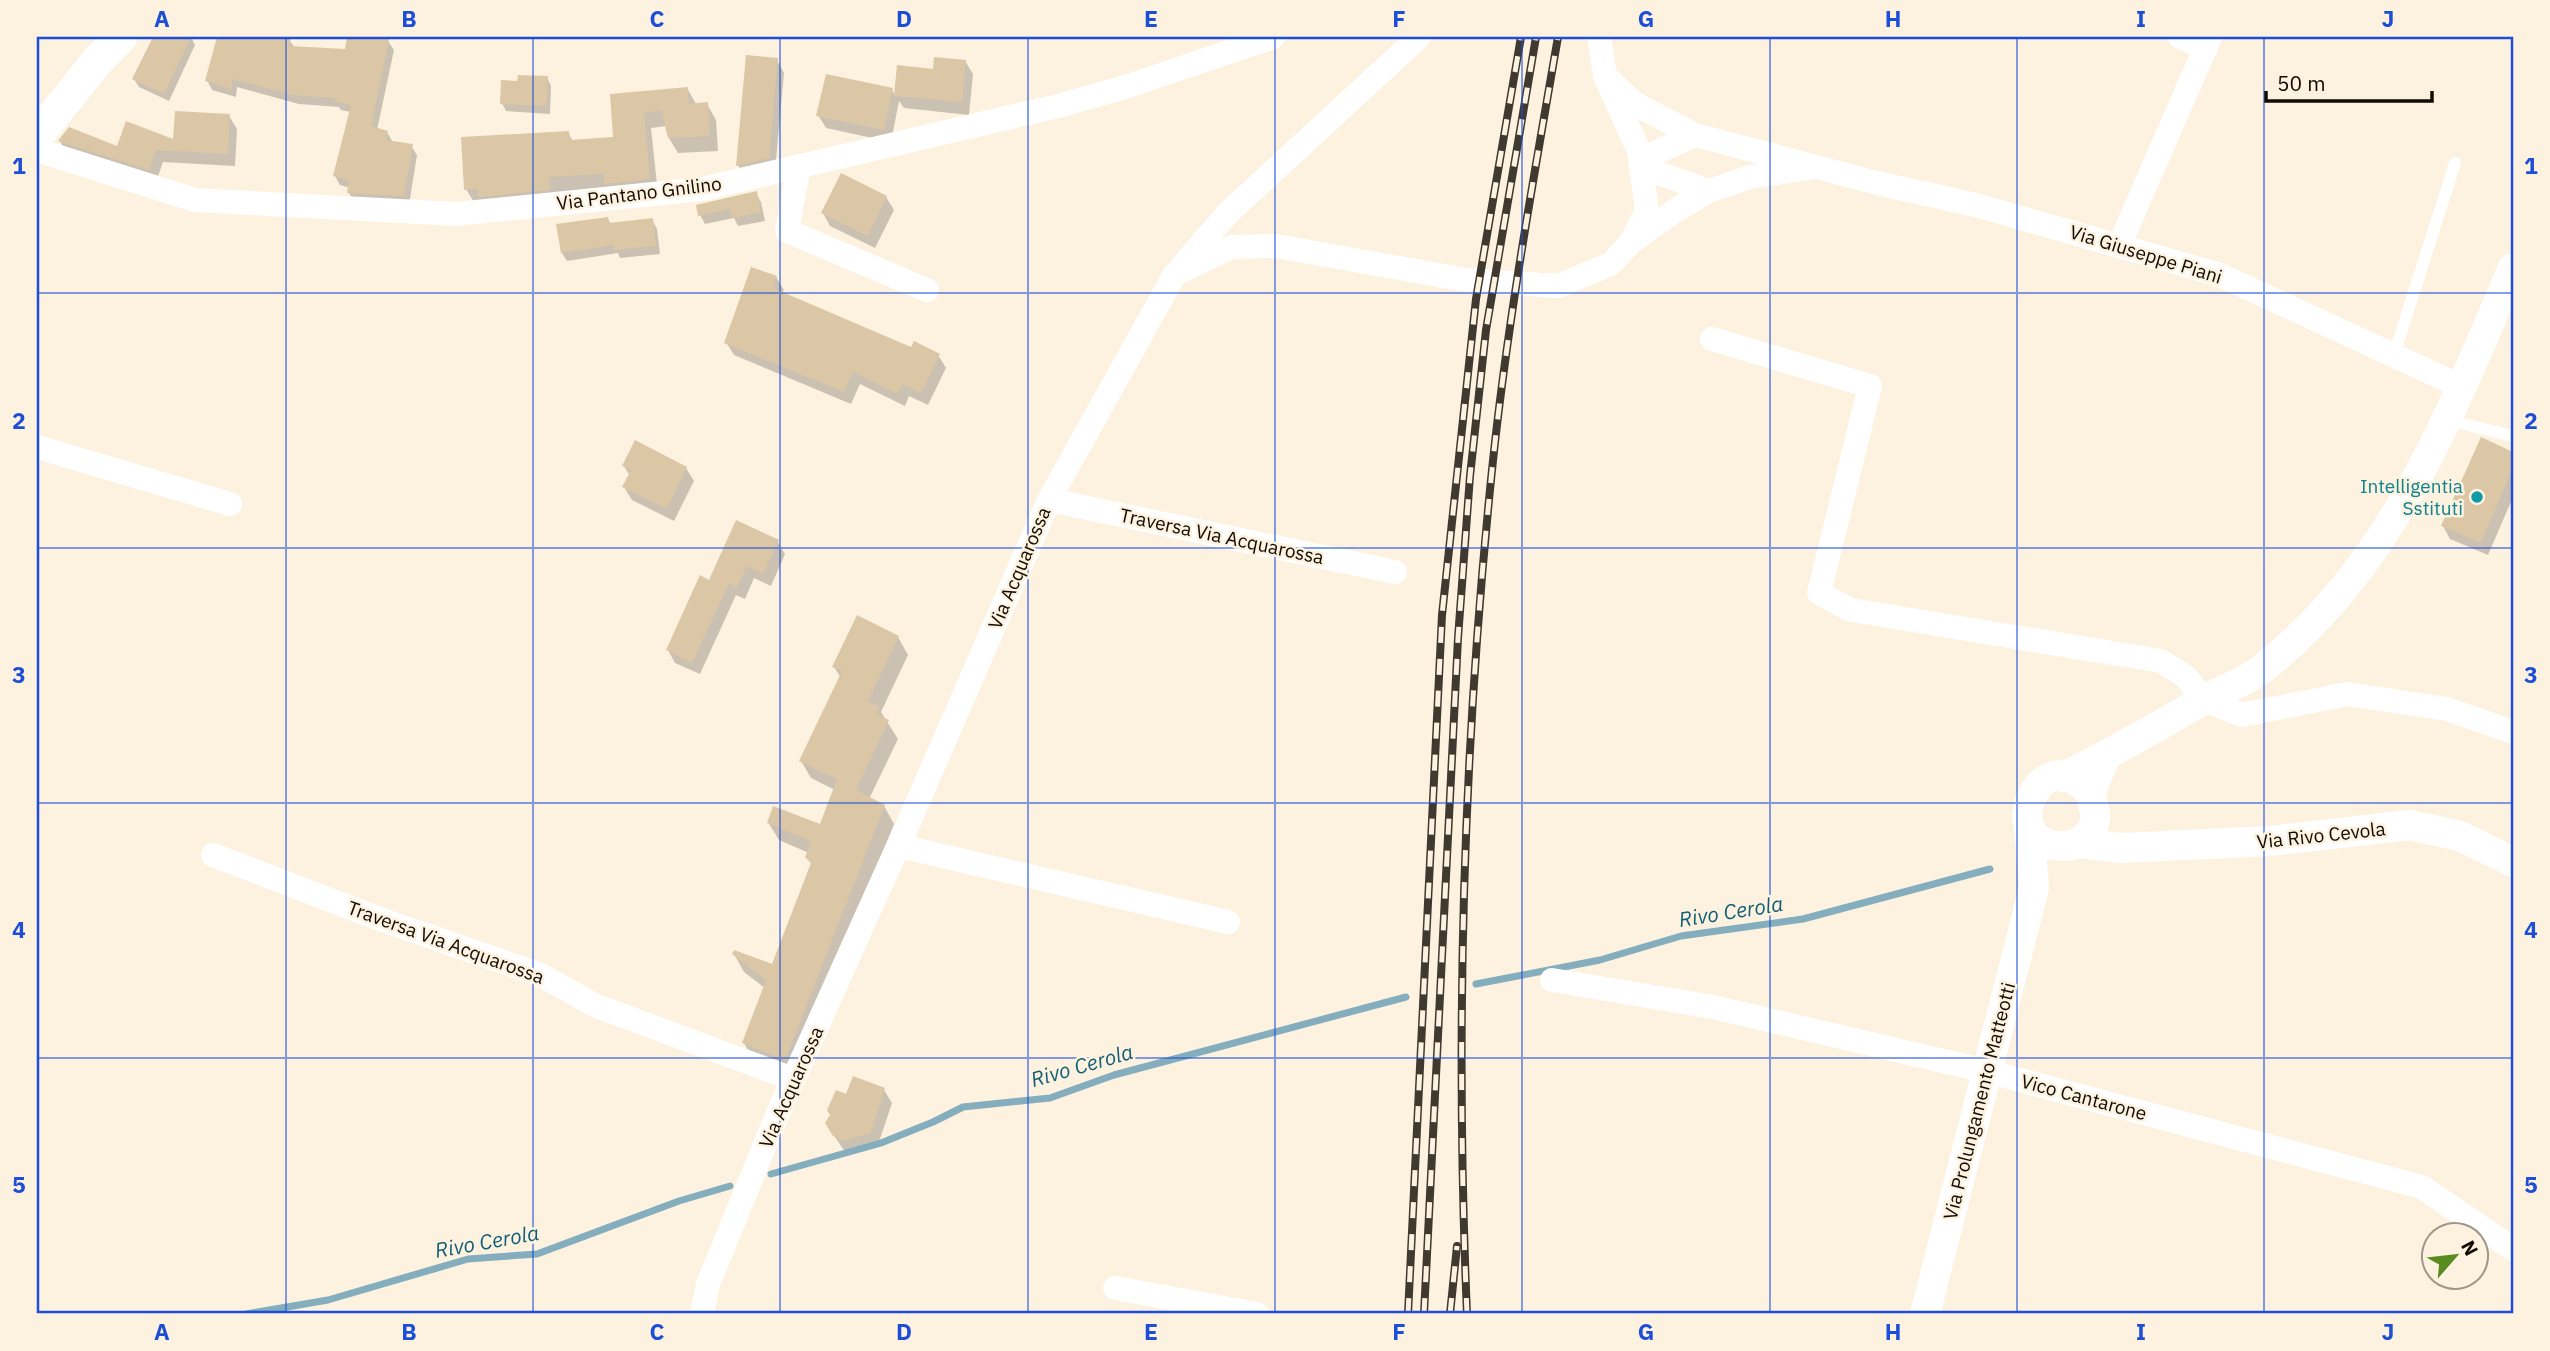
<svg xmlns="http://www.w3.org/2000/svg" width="2550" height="1351" viewBox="0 0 2550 1351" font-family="'IBM Plex Sans',sans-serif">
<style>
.shadow{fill:#0003}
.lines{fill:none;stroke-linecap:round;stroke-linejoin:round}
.stream{stroke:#84adbd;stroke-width:7}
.building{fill:#dbc7a5}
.service{stroke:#fff;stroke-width:12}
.minor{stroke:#fff;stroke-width:24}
.tertiary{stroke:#fff;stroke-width:30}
.secondary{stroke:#fff;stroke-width:33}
.rail-casing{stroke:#40392f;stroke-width:8}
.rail{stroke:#fdf2df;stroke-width:5;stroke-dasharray:16;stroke-linecap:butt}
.grid{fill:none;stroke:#1d4ed8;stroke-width:2;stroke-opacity:0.55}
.culture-dot{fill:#0f9aa8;stroke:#fdf2df;stroke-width:2.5}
.labels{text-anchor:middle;stroke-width:5;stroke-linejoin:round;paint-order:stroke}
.street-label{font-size:19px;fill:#110b03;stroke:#fdf2df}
.culture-label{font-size:19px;fill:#0d838f;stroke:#fdf2df;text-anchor:end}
.water-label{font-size:21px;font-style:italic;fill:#105f77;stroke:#fdf2df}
.neatline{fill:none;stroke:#1d4ed8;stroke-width:2.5}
.grid-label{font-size:23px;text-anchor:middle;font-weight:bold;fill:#1d4ed8}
</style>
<rect width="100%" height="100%" fill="#fdf2df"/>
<g class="shadow">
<polygon points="164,37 191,37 195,45 169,101 139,87 134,79"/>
<polygon points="219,37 287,37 295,48 346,51 349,37 368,37 388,41 394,50 377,130 387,132 393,143 411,146 417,155 409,205 355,202 349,193 350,188 340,185 335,176 351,112 341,110 339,107 299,104 237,87 236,97 212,90 207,80"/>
<polygon points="777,60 784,73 775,171 745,178 738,165"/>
<polygon points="965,61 973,74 969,115 904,108 899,101 891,142 826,128 818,115 892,90 896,97 899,67 935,70"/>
<polygon points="547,78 551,86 550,114 506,111 502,103 519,83"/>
<polygon points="687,88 696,104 707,104 716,120 718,151 678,153 669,138 667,126 651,128 658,194 475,204 466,189 568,133 573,141 615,138 612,95"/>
<polygon points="229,116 237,129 235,166 163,162 156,182 67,154 60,141 118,148 175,142"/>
<polygon points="756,193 761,202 765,221 738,226 734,218 705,224 700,215"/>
<polygon points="886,197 894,210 875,248 830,226 823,213"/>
<polygon points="607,218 611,224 652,220 657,229 660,254 620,258 618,253 567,261 562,253"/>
<polygon points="776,277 784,290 782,293 911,349 938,355 946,368 928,405 909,396 905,406 860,384 851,404 734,355 726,342"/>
<polygon points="2481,439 2513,454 2513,497 2488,555 2450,539 2443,526"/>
<polygon points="624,466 686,468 694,481 674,521 632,500 624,487 630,476"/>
<polygon points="777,541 785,554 771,586 754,578 745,599 736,595 700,674 675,663 668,650 710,582"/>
<polygon points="898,637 908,655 881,712 898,739 869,799 884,806 894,824 795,1077 754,1061 744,1043 765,988 744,972 734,954 773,967 812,865 807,857 809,853 779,840 768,822 821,827 835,790 811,778 801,761 841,678 834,667"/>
<polygon points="884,1090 892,1103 878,1145 852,1153 843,1149 835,1137 847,1096"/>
</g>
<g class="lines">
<g class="stream">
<polyline points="1476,984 1600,960 1681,936 1803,919 1990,869"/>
<polyline points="771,1174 881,1143 933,1122 963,1107 1050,1098 1114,1075 1406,997"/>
<polyline points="246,1314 328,1300 468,1259 537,1254 679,1201 730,1186"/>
</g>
</g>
<g class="building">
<polygon points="153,37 191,37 164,94 132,79"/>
<polygon points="217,37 291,37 289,46 345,49 347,37 377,37 389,39 371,126 388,131 386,140 413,144 404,196 347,193 349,180 333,176 351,105 334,101 335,98 293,95 232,79 232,89 205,81"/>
<polygon points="746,55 778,58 769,158 736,166"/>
<polygon points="934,57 966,60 962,102 894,96 897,65 933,69"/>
<polygon points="826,74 893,88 884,130 816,116"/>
<polygon points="518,75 548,76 546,106 500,104 501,80 517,81"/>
<polygon points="688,87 689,104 708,102 710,136 668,138 661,110 644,113 650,179 604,184 604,174 549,177 550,190 478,197 478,189 464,190 461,137 569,131 570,140 613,137 610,94"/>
<polygon points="175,111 230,114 228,154 156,150 149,170 58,141 69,127 117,146 126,121 173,139"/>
<polygon points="841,173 887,196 868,236 821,213"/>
<polygon points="757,191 761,212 732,218 730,209 698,216 696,205"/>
<polygon points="608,217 609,223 653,218 656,246 614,250 613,245 561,253 556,224"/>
<polygon points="751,267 777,276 773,288 911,347 914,341 940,354 921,393 902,384 898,394 853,372 844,392 724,343"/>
<polygon points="2481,437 2513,452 2513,468 2481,543 2441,526"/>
<polygon points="635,440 687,467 667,509 622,487 631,470 622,466"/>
<polygon points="736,520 779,540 763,574 747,566 737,587 729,583 692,663 666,650 700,575 709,580"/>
<polygon points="857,615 899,636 868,701 880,707 876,714 889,720 856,790 885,805 785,1060 742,1043 766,980 732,954 734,950 772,964 811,863 805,857 811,841 767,823 773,806 820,824 837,779 799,761 842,671 832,667"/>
<polygon points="853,1076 885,1088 871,1133 844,1141 833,1136 825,1123 830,1115 827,1110 836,1090 846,1094"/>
</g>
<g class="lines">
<g class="service">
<polyline points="2394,355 2455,163"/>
<polyline points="2447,420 2513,436"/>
</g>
<g class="minor">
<polyline points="1599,37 1605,76 1639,151 1647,211 1633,238"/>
<polyline points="2180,37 2206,48"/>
<polyline points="1605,76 1635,104 1695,135 1877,183 1976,205 2220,275 2462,387"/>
<polyline points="37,150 195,200 456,214 702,189 1058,106 1125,87 1273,37"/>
<polyline points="799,166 787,231 927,290"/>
<polyline points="1641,167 1709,191"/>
<polyline points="1641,167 1657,152 1695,135"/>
<polyline points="2119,246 2210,37"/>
<polyline points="1183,265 1228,213 1419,37"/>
<polyline points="1712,339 1870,386 1819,593 1851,610 2161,661 2186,677 2204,700 2242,715 2347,694 2447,709 2513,732"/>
<polyline points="37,447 230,504"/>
<polyline points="1049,500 1395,572"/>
<polyline points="899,846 1228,922"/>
<polyline points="213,855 377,918 541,975 594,1005 793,1079"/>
<polyline points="1552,980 1713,1007 1986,1071 2422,1187 2513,1249"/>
<polyline points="1115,1288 1257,1314"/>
<polyline points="702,1314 708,1284 778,1113 909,822 1049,500 1175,274 1232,247 1276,246 1466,280 1558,286 1611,264 1630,243 1676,210 1709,191 1750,177 1814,167"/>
</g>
<g class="tertiary">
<path d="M 2063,777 C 2111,754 2156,727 2202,701 C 2222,690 2246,682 2263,668 C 2393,566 2450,414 2513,268"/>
<path d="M 2091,794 C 2041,732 1993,845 2061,846 C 2074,847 2085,840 2092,829 C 2100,813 2090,805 2092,792 C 2094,781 2101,768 2105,757"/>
<polyline points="2077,843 2122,848 2270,841 2410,825 2460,836 2513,862"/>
<polyline points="1925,1314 2034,888 2029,825"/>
</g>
<polyline class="secondary" points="37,136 98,60 121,37"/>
<g class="rail-casing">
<g id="rail">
<polyline points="1408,1314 1442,615 1476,299 1521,37"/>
<polyline points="1424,1314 1458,638 1470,476 1486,330 1536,37"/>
<polyline points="1450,1314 1457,1246"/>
<path d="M 1467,1314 C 1455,1033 1463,750 1492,470 C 1507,325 1533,181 1558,37"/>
</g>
</g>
<use href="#rail" class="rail"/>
</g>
<path class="grid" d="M 286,37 L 286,1314M 533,37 L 533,1314M 780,37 L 780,1314M 1028,37 L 1028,1314M 1275,37 L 1275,1314M 1522,37 L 1522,1314M 1770,37 L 1770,1314M 2017,37 L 2017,1314M 2264,37 L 2264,1314M 37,293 L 2513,293M 37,548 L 2513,548M 37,803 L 2513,803M 37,1058 L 2513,1058"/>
<circle class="culture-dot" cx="2477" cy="497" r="7"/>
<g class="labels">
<g class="street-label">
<text transform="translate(639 193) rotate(-7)" y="7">Via Pantano Gnilino</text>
<text transform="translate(2146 254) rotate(17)" y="7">Via Giuseppe Piani</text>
<text transform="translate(1222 536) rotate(12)" y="7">Traversa Via Acquarossa</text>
<text transform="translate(1019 568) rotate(-67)" y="7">Via Acquarossa</text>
<text transform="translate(2321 835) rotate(-6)" y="7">Via Rivo Cevola</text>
<text transform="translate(446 942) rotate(20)" y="7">Traversa Via Acquarossa</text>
<text transform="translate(791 1087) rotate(-66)" y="7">Via Acquarossa</text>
<text transform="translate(2084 1097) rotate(15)" y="7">Vico Cantarone</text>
<text transform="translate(1979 1101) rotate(-76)" y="7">Via Prolungamento Matteotti</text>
</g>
<g class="culture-label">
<text x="2463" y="493">Intelligentia<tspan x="2463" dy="22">Sstituti</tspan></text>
</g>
<g class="water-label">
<text transform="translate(1731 912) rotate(-9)" y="7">Rivo Cerola</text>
<text transform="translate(1082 1066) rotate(-16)" y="7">Rivo Cerola</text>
<text transform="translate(487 1242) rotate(-10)" y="7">Rivo Cerola</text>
</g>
</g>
<rect width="2550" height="1351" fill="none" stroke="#fdf2df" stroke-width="77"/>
<g transform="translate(2455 1256) rotate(62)"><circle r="33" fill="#fdf2df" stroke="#9f9687" stroke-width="2"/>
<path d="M0-5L12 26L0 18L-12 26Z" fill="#5a8b21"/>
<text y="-10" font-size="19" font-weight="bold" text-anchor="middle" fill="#110b03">N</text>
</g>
<path d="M2266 91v10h166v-10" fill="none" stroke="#110b03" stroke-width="3.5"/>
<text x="2277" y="91" font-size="21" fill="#110b03" stroke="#fdf2df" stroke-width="5" paint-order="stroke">50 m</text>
<rect x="38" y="38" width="2474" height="1274" class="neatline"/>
<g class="grid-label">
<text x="162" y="27">A</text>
<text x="409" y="27">B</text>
<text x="657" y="27">C</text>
<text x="904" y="27">D</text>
<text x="1151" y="27">E</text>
<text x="1399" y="27">F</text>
<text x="1646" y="27">G</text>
<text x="1893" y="27">H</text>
<text x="2141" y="27">I</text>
<text x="2388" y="27">J</text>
<text x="19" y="174">1</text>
<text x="2531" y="174">1</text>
<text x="19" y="429">2</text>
<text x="2531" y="429">2</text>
<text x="19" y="683">3</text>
<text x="2531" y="683">3</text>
<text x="19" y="938">4</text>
<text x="2531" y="938">4</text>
<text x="19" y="1193">5</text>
<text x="2531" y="1193">5</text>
<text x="162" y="1340">A</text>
<text x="409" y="1340">B</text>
<text x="657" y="1340">C</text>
<text x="904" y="1340">D</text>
<text x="1151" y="1340">E</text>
<text x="1399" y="1340">F</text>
<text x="1646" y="1340">G</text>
<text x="1893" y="1340">H</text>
<text x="2141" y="1340">I</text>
<text x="2388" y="1340">J</text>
</g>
</svg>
